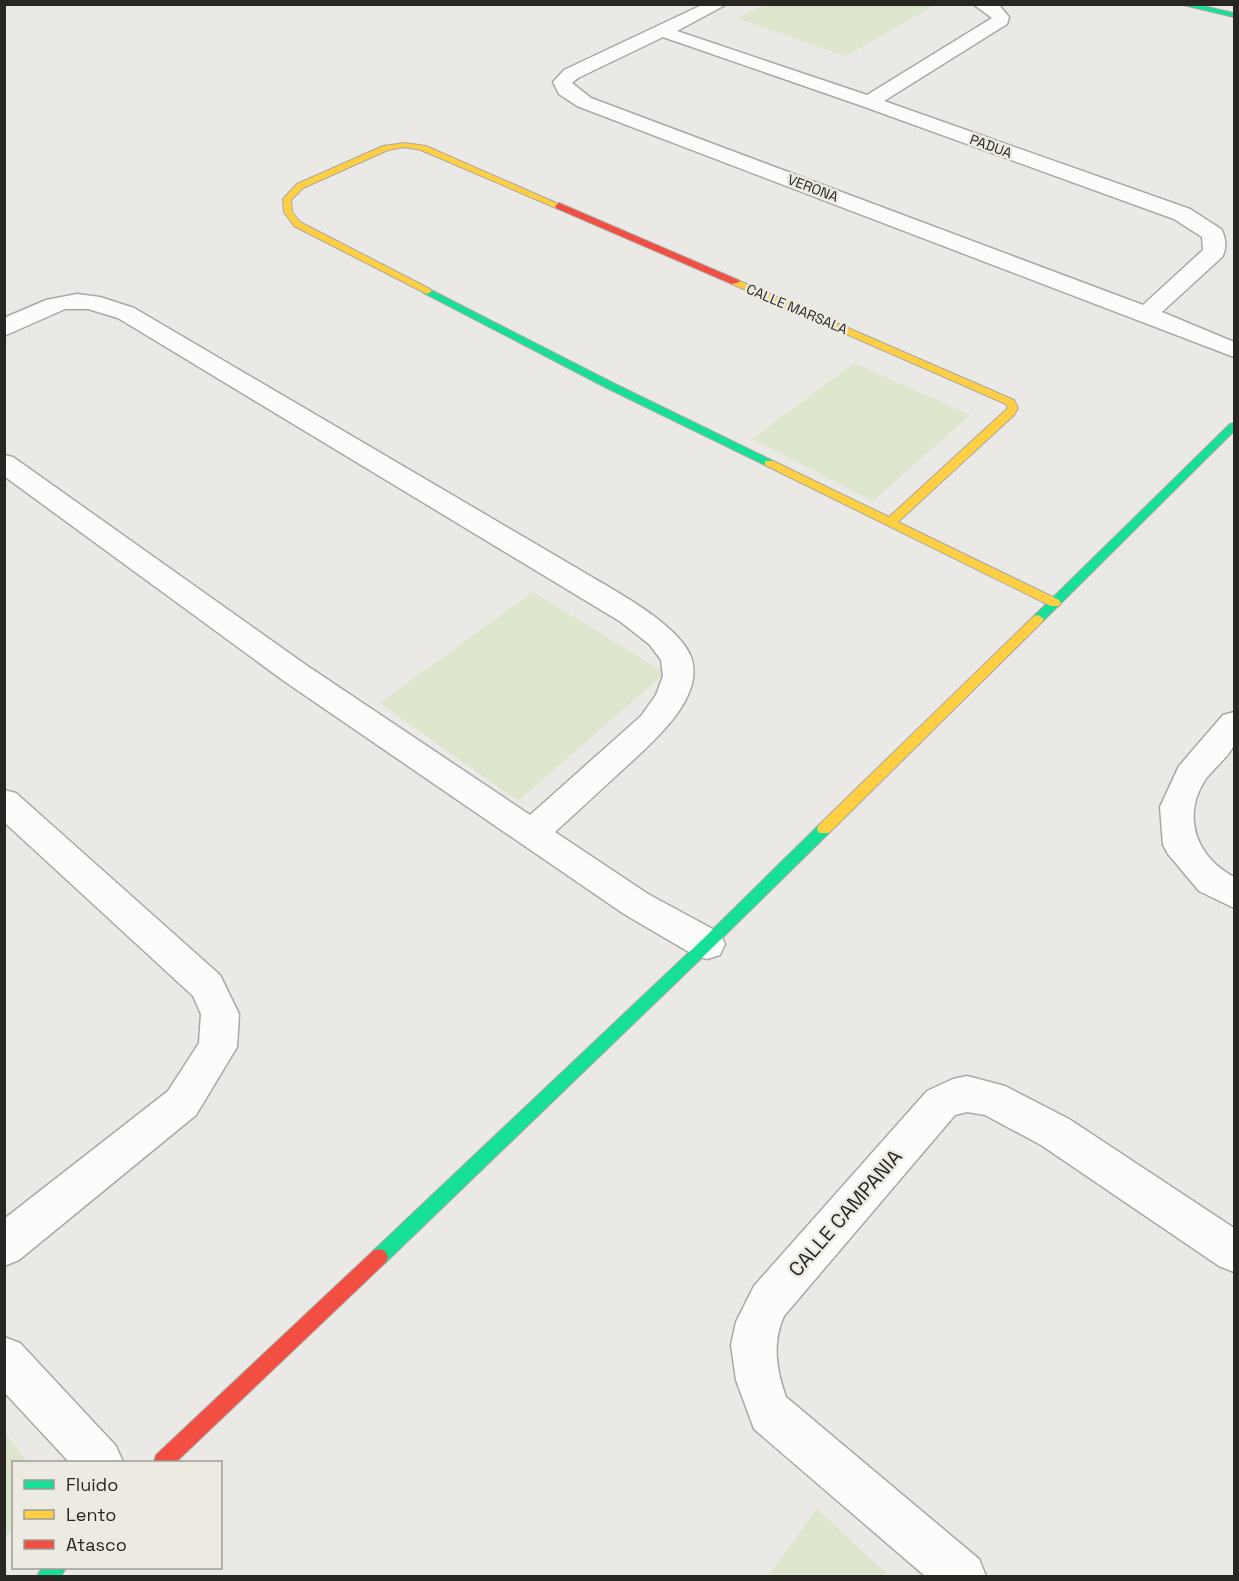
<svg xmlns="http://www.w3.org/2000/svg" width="1239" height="1581" viewBox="0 0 1239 1581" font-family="'Space Grotesk',sans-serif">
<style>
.green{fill:#dbe6cc}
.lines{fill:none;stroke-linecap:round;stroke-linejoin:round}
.street-casing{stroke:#a9a8a5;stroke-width:3}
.fast-casing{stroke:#a9a8a5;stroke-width:2}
.slow-casing{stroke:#a9a8a5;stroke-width:2}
.jam-casing{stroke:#a9a8a5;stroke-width:2}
.street{fill:#fcfcfb;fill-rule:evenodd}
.fast{fill:#16e098;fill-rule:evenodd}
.slow{fill:#ffcf43;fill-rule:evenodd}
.jam{fill:#f24e42;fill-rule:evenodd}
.labels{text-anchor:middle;stroke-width:5;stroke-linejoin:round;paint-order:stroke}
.far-street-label{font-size:14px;fill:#272623;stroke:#edeae2}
.near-street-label{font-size:20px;fill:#272623;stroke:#edeae2}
</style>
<rect width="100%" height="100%" fill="#eae9e5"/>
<g class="green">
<polygon points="764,5 933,4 935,5 846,56 737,18"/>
<polygon points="854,363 970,415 873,501 752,439"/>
<polygon points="533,592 665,673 518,801 380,703"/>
<polygon points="5,1434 28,1462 14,1462 13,1528 5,1537"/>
<polygon points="817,1509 889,1576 768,1576"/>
</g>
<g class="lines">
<g class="street-casing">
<g id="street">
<path d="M 704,4 L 727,4 L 677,31 L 867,95 L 992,18 L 973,4 L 1000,6 L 1009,17 L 1007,24 L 884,101 L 1190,209 L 1221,229 C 1226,237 1227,249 1222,257 L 1162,312 L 1234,342 L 1234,357 L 577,106 L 559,94 L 553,82 L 564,70 ZM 663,37 L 862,106 L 1174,219 L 1202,237 L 1203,250 L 1143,305 L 591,98 L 572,83 L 578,78 Z"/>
<path d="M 77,294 L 100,297 L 134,308 L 580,570 C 611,589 678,623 691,657 C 707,701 643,750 616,776 C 596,794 576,813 555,832 L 648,894 L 720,933 L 725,944 L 720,955 L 707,959 L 694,955 L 624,914 L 284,681 L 4,476 L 4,455 L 13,457 L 306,665 L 530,815 L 641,716 L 656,695 L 663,676 L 661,660 L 650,645 L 621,622 L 118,318 L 88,309 L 65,309 L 4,336 L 4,318 L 46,300 Z"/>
<path d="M 1234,712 C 1235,720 1237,736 1234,744 C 1231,755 1212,770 1205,780 C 1181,818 1197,857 1234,877 L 1234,908 L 1199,891 L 1168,854 L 1163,845 L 1160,807 L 1179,766 L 1223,715 Z"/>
<polygon points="4,790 16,793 220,975 239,1014 237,1047 196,1115 19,1260 4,1266 4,1219 168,1091 199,1043 201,1014 193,996 4,822"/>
<path d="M 967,1076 L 1005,1086 L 1069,1119 L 1234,1228 L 1234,1272 L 1219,1266 L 1041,1145 L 985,1115 L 967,1112 L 955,1115 L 784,1316 C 772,1343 776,1369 786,1397 L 979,1559 L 986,1576 L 925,1576 L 754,1429 L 736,1380 L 731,1345 L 736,1322 L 754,1286 L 927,1091 L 953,1079 Z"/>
<polygon points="4,1337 20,1343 116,1446 123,1462 69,1462 4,1392"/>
</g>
</g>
<g class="fast-casing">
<g id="fast">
<polygon points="1179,4 1194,4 1234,13 1234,17"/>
<polygon points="427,288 613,383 773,461 774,463 769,466 765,465 605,387 424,293 422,291"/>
<polygon points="1234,423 1234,431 1042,622 1034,622 1032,619 1034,616 1230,424"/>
<polygon points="824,824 829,825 831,829 829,833 712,948 385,1263 379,1265 373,1263 370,1257 373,1251 702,940 819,825"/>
<polygon points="42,1568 66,1568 61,1576 37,1576"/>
</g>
</g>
<g class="slow-casing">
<g id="slow">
<polygon points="405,143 426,146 563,206 556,208 421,150 405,147 388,150 303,188 291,200 292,212 300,222 430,289 432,291 427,294 294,226 284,212 283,199 297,184 383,146"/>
<polygon points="735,279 1014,400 1018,408 1014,415 898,522 1059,600 1061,603 1059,606 1051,606 765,465 765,461 773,461 889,517 1008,408 1006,404 732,284 732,280"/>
<polygon points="1038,615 1044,619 1042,622 829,833 819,833 817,829 819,825 1034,616"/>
</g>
</g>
<g class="jam-casing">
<g id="jam">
<polygon points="559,203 738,280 740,282 732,284 556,208 555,206"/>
<polygon points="379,1249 385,1251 388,1257 385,1263 176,1462 154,1462 156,1455 373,1251"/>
</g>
</g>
<use href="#street" class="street"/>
<use href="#fast" class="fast"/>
<use href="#slow" class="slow"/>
<use href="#jam" class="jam"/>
</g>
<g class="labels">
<g class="far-street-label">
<text transform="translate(991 146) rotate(20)" y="5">PADUA</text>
<text transform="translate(813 188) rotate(21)" y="5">VERONA</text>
<text transform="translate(797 309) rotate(23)" y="5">CALLE MARSALA</text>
</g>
<g class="near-street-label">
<text transform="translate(845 1213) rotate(-49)" y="7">CALLE CAMPANIA</text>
</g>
</g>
<rect width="1239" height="1581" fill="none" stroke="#272623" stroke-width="12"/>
<rect x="12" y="1461" width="210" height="108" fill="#edeae2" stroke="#9e9c96" stroke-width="1.5"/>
<rect x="24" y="1480" width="30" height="9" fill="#16e098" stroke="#9e9c96" stroke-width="1.5"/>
<text x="66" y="1491" font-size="18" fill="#272623">Fluido</text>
<rect x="24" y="1510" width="30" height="9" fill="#ffcf43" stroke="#9e9c96" stroke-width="1.5"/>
<text x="66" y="1521" font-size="18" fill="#272623">Lento</text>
<rect x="24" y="1540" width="30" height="9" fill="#f24e42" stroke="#9e9c96" stroke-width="1.5"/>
<text x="66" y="1551" font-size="18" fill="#272623">Atasco</text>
</svg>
